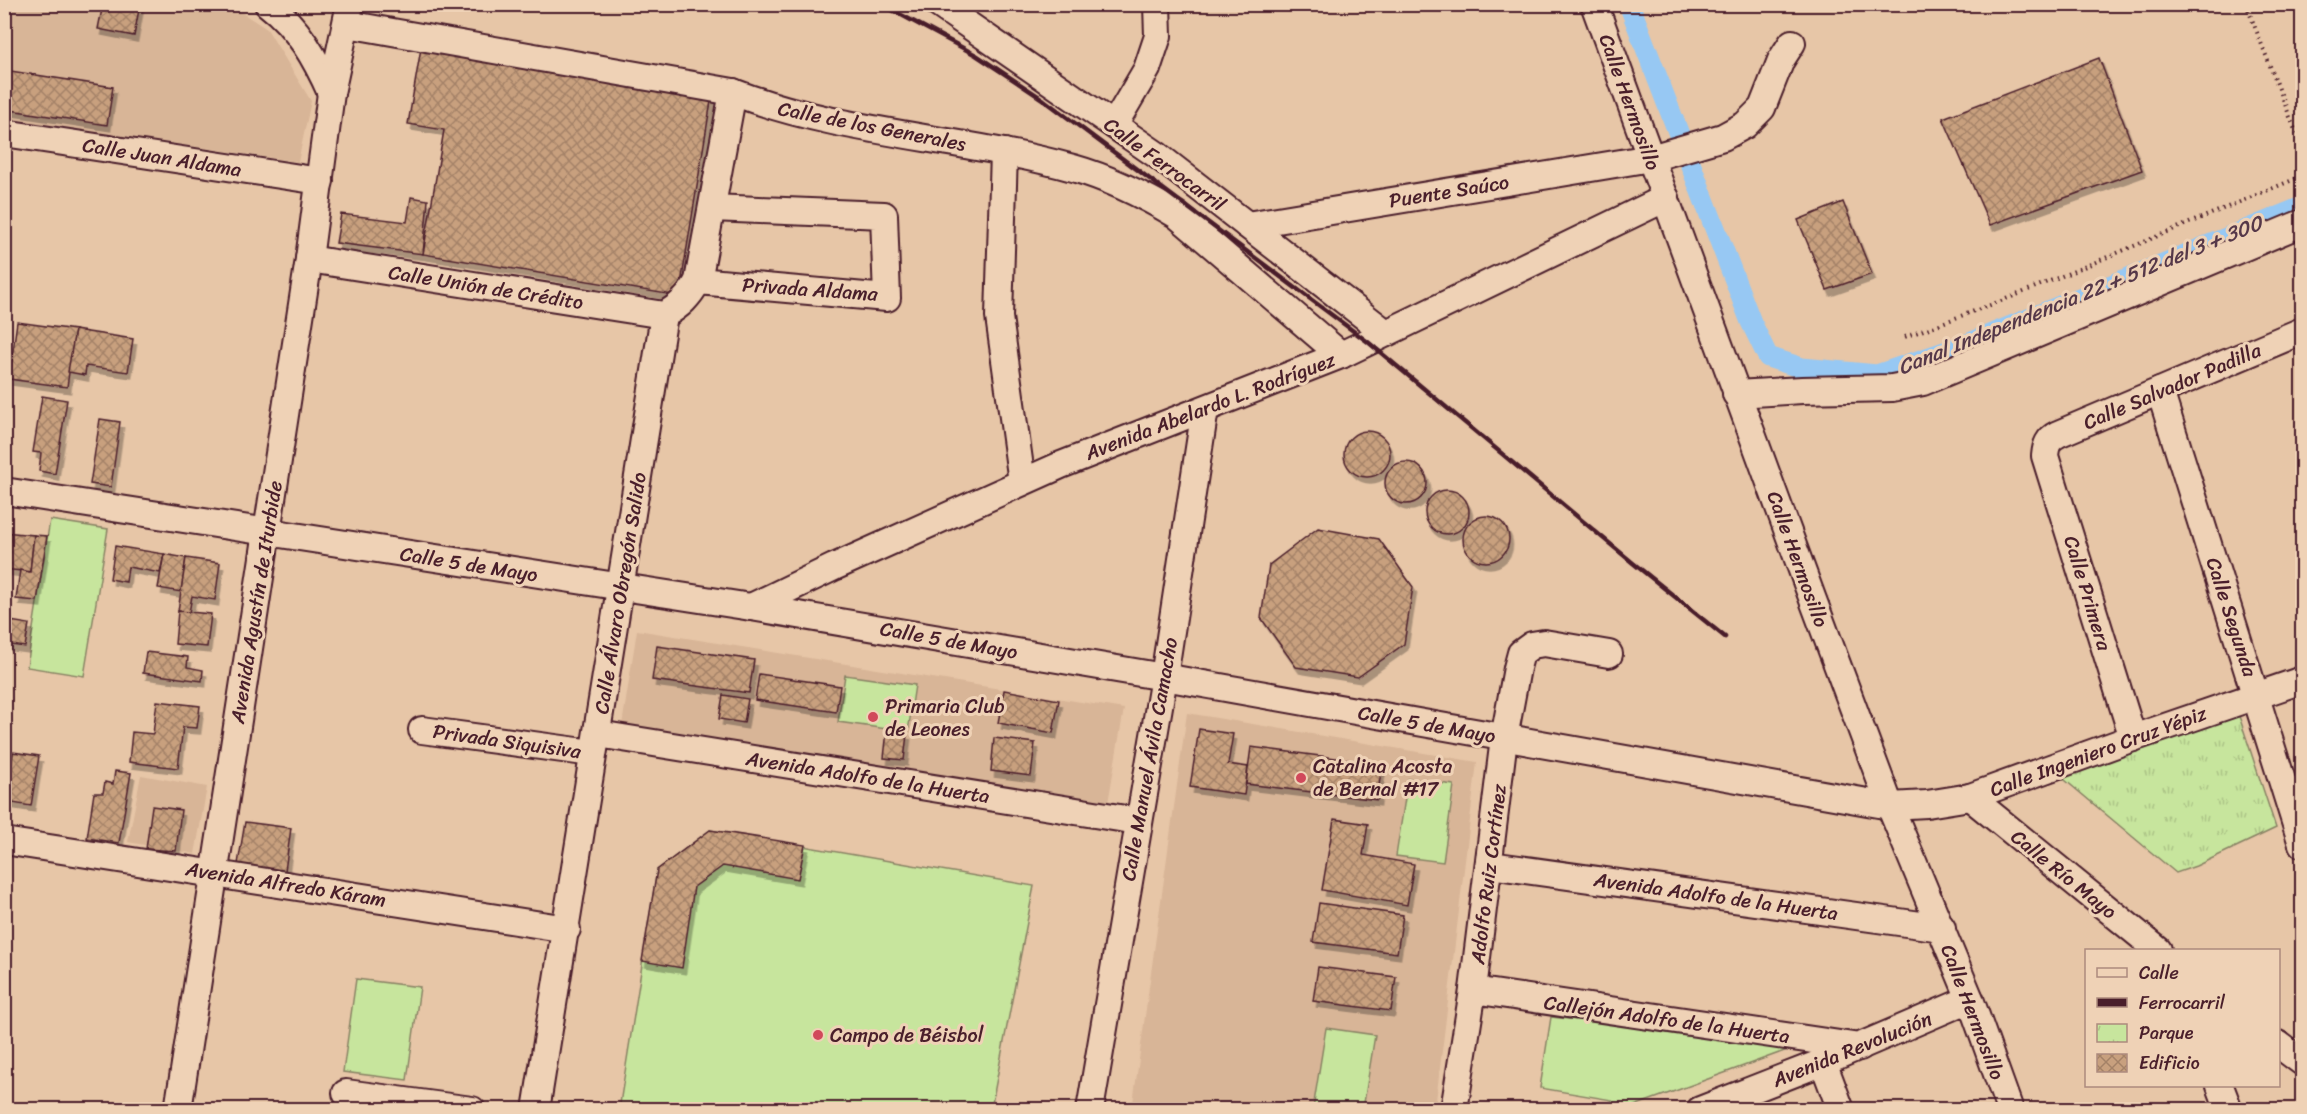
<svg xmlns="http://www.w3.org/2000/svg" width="2307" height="1114" viewBox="0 0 2307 1114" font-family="Sriracha,sans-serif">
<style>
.built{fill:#d8b597}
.grass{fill:#c7e59d;stroke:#888264;stroke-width:1.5}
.park{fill:url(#park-tufts);stroke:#888264;stroke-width:1.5}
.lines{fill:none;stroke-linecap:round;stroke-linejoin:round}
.canal{stroke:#97c8f3;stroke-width:21}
.building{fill:url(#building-cross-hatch);stroke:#4a1f2b;stroke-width:1.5;filter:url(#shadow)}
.minor-casing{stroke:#4a1f2b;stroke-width:30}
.path{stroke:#4a1f2b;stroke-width:4;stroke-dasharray:1.5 4.5;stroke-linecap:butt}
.minor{stroke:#efd2b6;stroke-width:26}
.rail{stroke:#4a1f2b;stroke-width:4.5}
.poi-dot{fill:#d1495b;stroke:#efd2b6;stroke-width:2}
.labels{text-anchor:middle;stroke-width:6;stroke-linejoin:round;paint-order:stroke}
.street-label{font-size:20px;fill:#4a1f2b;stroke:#efd2b6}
.poi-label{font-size:20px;fill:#4a1f2b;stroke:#efd2b6;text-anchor:start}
.water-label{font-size:21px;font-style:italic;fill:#563849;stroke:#efd2b6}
</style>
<defs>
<pattern id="park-tufts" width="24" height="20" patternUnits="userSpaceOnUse" patternTransform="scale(1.5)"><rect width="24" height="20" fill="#c7e59d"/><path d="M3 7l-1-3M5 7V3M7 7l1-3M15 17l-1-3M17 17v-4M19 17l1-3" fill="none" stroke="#acc487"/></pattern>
<pattern id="building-cross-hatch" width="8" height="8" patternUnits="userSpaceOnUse" patternTransform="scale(1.5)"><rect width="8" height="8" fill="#c8a07e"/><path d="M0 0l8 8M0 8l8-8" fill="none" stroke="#a48267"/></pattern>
<filter id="shadow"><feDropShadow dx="3.5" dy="6" stdDeviation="0" flood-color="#0004"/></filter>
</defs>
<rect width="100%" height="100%" fill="#e7c6a7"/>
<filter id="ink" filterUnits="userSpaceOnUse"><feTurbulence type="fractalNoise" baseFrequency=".0167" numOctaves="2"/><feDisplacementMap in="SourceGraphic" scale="12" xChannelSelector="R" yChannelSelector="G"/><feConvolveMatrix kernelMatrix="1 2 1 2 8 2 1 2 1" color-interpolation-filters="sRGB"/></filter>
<g filter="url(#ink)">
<g class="built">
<polygon points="8,5 230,5 267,29 311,101 298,162 5,119 4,25"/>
<polygon points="637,630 1124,709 1108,803 622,725"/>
<polygon points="1187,713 1477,762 1435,1109 1132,1110"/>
<polygon points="141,775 207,787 195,854 128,842"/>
</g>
<g class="grass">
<polygon points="50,520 108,529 84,676 27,667"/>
<polygon points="845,675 915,685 908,732 838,722"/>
<polygon points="1408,779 1454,785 1443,862 1396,856"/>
<polygon points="710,830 1034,886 991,1109 619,1110 657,870"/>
<polygon points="356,979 420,987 407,1080 343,1072"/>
<polygon points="1551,1017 1788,1043 1790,1049 1626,1109 1610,1109 1612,1100 1540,1088"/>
<polygon points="1326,1028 1375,1035 1363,1109 1313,1109"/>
</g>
<polygon class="park" points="2239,716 2276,828 2196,866 2176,873 2059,775"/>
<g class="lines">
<polyline class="canal" points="1629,4 1751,322 1768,357 1802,368 1877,375 1965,345 2302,207"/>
</g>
<g class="building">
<polygon points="103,4 140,4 134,36 98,29"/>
<polygon points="421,48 712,95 679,296 423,254 444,130 408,124"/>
<polygon points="2099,58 2142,170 1990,225 1943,118"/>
<polygon points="4,70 113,87 107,125 4,109"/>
<polygon points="411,197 428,200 423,254 336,243 341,214 407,222"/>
<polygon points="1843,202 1872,274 1827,290 1798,220"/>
<polygon points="17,322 75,330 67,387 9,379"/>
<polygon points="75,330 133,339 128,372 86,366 85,375 68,372"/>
<polygon points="42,396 67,400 55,474 39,471 41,453 33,452"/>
<polygon points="100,419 120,422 111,487 90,484"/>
<circle cx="1367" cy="454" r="23"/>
<circle cx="1406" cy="483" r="21"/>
<circle cx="1447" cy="512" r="22"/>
<circle cx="1486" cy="539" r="23"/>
<polygon points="1318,528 1379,539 1413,587 1404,644 1358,677 1296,667 1261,618 1269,565"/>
<polygon points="4,532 34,535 30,572 4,569"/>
<polygon points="34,535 47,536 37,601 16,599 20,570 30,572"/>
<polygon points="115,546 164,554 160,573 128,567 126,582 110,579"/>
<polygon points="164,554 186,558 181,592 158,588"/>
<polygon points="186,558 220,563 215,600 192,596 189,613 178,611"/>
<polygon points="178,611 211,614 207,647 175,644"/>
<polygon points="4,620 29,624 25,647 4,644"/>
<polygon points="657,646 754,660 749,693 652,680"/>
<polygon points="146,652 188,657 187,667 203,670 202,681 143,673"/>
<polygon points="759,674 840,686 836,712 755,700"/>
<polygon points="1004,690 1059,700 1053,733 998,723"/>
<polygon points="723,695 748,699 744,723 719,719"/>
<polygon points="157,701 200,706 197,728 183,727 178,768 129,762 132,732 153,734"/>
<polygon points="1199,729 1233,734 1228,764 1248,767 1244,795 1190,787"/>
<polygon points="887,731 907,734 904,760 884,758"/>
<polygon points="994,738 1035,743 1031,776 991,771"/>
<polygon points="1251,747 1382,764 1377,800 1246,784"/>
<polygon points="13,752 39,756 31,806 6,802"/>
<polygon points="4,758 11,759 4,807"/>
<polygon points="115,771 131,773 119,843 87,838 94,793 103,793 105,782 113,784"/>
<polygon points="152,806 181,810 176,851 146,849"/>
<polygon points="1334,819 1368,824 1363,855 1414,864 1407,905 1322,890"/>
<polygon points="245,822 291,828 285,871 238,864"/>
<polygon points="710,830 805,845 798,879 723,866 694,887 682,968 642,961 657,870"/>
<polygon points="1319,903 1403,915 1397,953 1313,942"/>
<polygon points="1318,967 1396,977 1391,1011 1313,1001"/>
</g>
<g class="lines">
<g class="minor-casing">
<g id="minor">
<path d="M 268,4 C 298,27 316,59 331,93"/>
<polyline points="938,4 1157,155 1386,333"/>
<polyline points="1594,4 1813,600 1890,806 1970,999 2010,1110"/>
<path d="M 347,24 L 733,92 C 841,134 961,137 1073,168 C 1109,178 1145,196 1177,215 L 1341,355"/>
<polyline points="1114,125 1147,69 1158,36 1157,4"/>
<polyline points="4,133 320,181"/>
<polyline points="1004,152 999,317 1022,482"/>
<polyline points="1247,225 1651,158 1723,137 1745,125 1762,108 1781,60 1792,43"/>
<polyline points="309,259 664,315"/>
<polyline points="698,281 887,298 884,215 712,208"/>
<path d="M 664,315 C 680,306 689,297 698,281 L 733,92"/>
<polyline points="2160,391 2302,844"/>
<polyline points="1736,394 1802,390 1892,388 1923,382 2302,223"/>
<polyline points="4,491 751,607 1164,677 1890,806 1927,804 1970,797 2133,738 2302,680"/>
<polyline points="751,607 834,567 1061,465 1341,355 1666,198"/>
<polyline points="422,730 592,753"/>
<polyline points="598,734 1138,821"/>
<path d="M 2133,738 L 2045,456 C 2046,445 2048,439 2058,434 L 2302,331"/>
<polyline points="1970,797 2158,950"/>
<polyline points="4,841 567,929"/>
<polyline points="1490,865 1942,928"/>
<polyline points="1473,990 1860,1047"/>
<polyline points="2278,1044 2302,1062"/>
<polyline points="1823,1062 1841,1110"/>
<polyline points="2220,1086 2229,1110"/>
<polyline points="346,1093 472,1110"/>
<polyline points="178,1110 309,259 331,93 350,4"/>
<polyline points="536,1110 664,315"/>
<polyline points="1090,1110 1164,677 1205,409"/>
<polyline points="1454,1110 1473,990 1504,738 1517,668 1521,653 1532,645 1544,643 1609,654"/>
<polyline points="1700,1110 1823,1062 1970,999"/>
</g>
</g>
<g class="path">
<polyline points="2246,4 2302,148"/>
<polyline points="1905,337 2014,296 2302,176"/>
</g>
<use href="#minor" class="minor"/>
<polyline class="rail" points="881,4 976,55 1044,100 1368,342 1633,563 1725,637"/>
</g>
</g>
<g class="poi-dot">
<circle cx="873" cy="717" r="6"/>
<circle cx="1301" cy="778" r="6"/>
<circle cx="818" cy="1035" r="6"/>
</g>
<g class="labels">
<g class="street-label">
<text transform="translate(1630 102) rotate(70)" y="7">Calle Hermosillo</text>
<text transform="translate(872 126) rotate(11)" y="7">Calle de los Generales</text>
<text transform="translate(162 157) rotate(9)" y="7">Calle Juan Aldama</text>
<text transform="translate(1165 164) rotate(36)" y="7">Calle Ferrocarril</text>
<text transform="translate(1449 191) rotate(-9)" y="7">Puente Saúco</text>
<text transform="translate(486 287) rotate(9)" y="7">Calle Unión de Crédito</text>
<text transform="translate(810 289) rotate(4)" y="7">Privada Aldama</text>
<text transform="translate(2172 386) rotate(-23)" y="7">Calle Salvador Padilla</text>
<text transform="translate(1210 406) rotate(-21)" y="7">Avenida Abelardo L. Rodríguez</text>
<text transform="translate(1798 559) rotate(70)" y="7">Calle Hermosillo</text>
<text transform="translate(469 564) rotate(9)" y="7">Calle 5 de Mayo</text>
<text transform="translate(620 593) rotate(-81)" y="7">Calle Álvaro Obregón Salido</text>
<text transform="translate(2088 593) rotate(73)" y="7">Calle Primera</text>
<text transform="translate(256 602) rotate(-81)" y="7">Avenida Agustín de Iturbide</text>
<text transform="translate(2232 617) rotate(72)" y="7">Calle Segunda</text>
<text transform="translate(949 640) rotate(10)" y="7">Calle 5 de Mayo</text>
<text transform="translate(1427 724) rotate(10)" y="7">Calle 5 de Mayo</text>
<text transform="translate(507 741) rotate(8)" y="7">Privada Siquisiva</text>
<text transform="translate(2098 751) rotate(-20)" y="7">Calle Ingeniero Cruz Yépiz</text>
<text transform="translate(1149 759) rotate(-80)" y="7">Calle Manuel Ávila Camacho</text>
<text transform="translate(868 777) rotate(9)" y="7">Avenida Adolfo de la Huerta</text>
<text transform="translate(1488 874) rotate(-83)" y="7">Adolfo Ruiz Cortínez</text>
<text transform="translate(2064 874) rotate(39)" y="7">Calle Río Mayo</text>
<text transform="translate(286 884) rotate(9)" y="7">Avenida Alfredo Káram</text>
<text transform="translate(1716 896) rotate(8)" y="7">Avenida Adolfo de la Huerta</text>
<text transform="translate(1973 1012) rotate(69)" y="7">Calle Hermosillo</text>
<text transform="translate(1667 1019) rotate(8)" y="7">Callejón Adolfo de la Huerta</text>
<text transform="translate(1852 1049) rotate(-22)" y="7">Avenida Revolución</text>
</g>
<g class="poi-label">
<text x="885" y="713">Primaria Club<tspan x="885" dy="23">de Leones</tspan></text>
<text x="1313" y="773">Catalina Acosta<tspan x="1313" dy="23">de Bernal #17</tspan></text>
<text x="830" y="1042">Campo de Béisbol</text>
</g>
<g class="water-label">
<text transform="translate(2080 295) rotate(-22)" y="7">Canal Independencia 22 + 512 del 3 + 300</text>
</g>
</g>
<rect width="2307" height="1114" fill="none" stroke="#efd2b6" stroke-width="24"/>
<rect x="12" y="12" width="2283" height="1090" fill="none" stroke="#4a1f2b" stroke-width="2" filter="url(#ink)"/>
<rect x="2085" y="949" width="195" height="138" fill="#efd2b6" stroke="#ad8a7e" stroke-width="1.5"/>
<rect x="2097" y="968" width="30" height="9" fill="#efd2b6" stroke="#ad8a7e" stroke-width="1.5"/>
<text x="2139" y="979" font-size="18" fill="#4a1f2b">Calle</text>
<rect x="2097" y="998" width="30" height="9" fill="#4a1f2b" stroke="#ad8a7e" stroke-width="1.5"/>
<text x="2139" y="1009" font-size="18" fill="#4a1f2b">Ferrocarril</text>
<rect x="2097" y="1024" width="30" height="18" fill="url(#park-tufts)" stroke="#ad8a7e" stroke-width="1.5"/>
<text x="2139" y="1039" font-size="18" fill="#4a1f2b">Parque</text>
<rect x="2097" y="1054" width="30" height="18" fill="url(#building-cross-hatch)" stroke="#ad8a7e" stroke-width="1.5"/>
<text x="2139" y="1069" font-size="18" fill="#4a1f2b">Edificio</text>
</svg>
